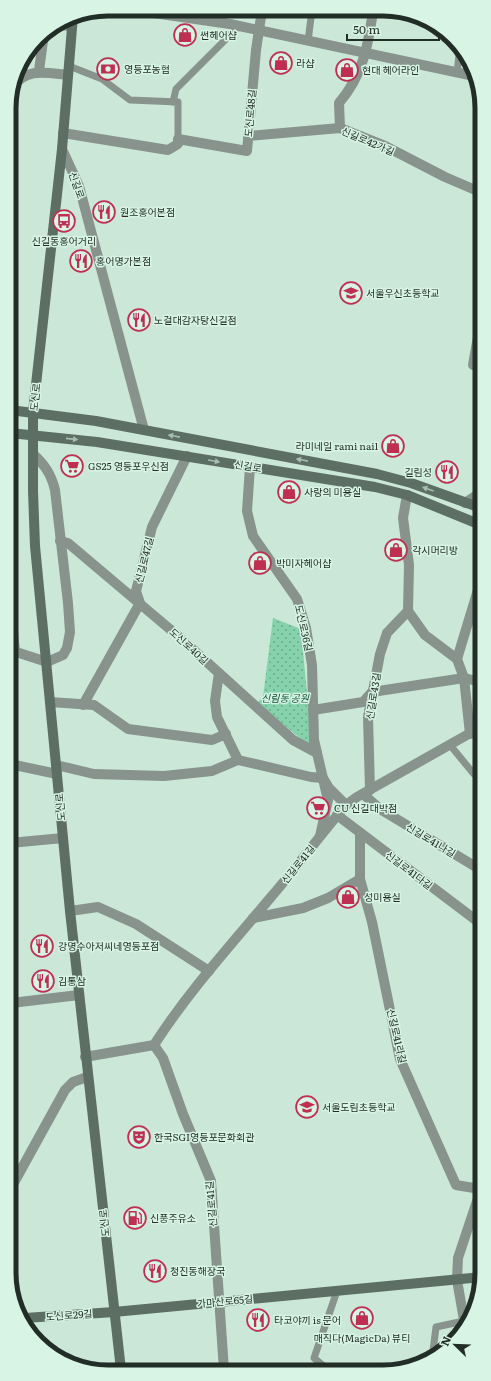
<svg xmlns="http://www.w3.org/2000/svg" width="491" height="1381" viewBox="0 0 491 1381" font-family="Literata,'Noto Sans KR',serif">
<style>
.park{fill:url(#park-dots)}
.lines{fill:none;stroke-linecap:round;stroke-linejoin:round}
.lane{stroke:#87938c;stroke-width:7}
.street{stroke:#87938c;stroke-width:10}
.secondary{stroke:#5d6e65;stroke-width:10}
.oneway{fill:#a6beb2}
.labels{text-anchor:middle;stroke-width:3;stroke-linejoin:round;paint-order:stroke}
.poi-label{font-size:10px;fill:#222d27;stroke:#d7f4e5;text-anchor:start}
.street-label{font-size:10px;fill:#222d27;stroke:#d7f4e5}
.park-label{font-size:10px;font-style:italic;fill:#064a31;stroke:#d7f4e5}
.rim{fill:none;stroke:#222d27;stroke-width:5}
</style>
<defs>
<pattern id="park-dots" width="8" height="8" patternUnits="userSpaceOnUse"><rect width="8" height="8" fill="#86d2ac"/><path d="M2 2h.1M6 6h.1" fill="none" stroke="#6dab8c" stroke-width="1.8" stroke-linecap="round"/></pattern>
</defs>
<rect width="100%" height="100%" fill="#cae7d7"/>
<polygon class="park" points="273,618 301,629 312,748 257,703 263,697"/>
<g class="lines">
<g class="lane">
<polyline points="421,21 456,47 459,55 457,73"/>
<polyline points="308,41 312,10"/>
<polyline points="69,66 102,79 130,100 178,102 178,139"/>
<polyline points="173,102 176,89 239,26"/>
<polyline points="450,745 473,773 481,780"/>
<polyline points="432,1359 436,1327 464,1321"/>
<polyline points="326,1370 326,1368 314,1358 337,1291"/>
</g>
<g class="street">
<polyline points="126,9 230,24 474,76"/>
<polyline points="57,25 72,26"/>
<polyline points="39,71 44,33"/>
<path d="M 13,87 C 26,67 47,73 68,75"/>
<path d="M 340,128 L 339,103 C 363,75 368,46 373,11"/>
<polyline points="63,133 168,150 178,144 178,139 247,151 256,50 262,10"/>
<polyline points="248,136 340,128 385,146 445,177 480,192"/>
<polyline points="62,149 79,186 144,430"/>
<polyline points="480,325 473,365 480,364"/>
<polyline points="250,467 247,511 253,536 297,599 306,628 312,665 314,740 328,800 320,836"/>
<polyline points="407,495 403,518 409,565 408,611 425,635 457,659 464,678 470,734"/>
<polyline points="465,503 481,492"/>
<polyline points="60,541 68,543 178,636 293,740 317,753"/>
<polyline points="10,599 15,652"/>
<path d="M 10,650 L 47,662 L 63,655 L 67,648 L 70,632 L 68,603 L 55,490 C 51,474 45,465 33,454"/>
<polyline points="457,659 481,580"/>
<polyline points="219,673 215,701 217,717 238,760"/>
<polyline points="50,702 94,705 128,729 212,740 226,734"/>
<polyline points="83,705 140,603 136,591 152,527 187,456"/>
<polyline points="313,710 363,702 372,692 464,678 481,682"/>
<polyline points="10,764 57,774"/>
<polyline points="56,765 94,774 164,776 212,771 238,760 311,777 323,778 329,788 346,805"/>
<polyline points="370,790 368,717 380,654 387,633 408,611"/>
<polyline points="363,794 380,809 481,870"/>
<polyline points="337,815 481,924"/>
<polyline points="360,833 360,879 372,922 400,1059 456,1185 480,1189"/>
<polyline points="10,843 63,838"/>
<polyline points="70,911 98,907 136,924 209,971"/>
<polyline points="253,918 303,908 328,898 360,879"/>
<polyline points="11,1003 79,995"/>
<polyline points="154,1045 163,1058 183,1114 211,1181 224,1370"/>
<path d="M 85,1057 L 154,1045 C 188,992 231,945 271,897 C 297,867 320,835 346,805 L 357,797 L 481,727"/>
<polyline points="11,1188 65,1090 73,1082 87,1077"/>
<polyline points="11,1260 15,1300"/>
<polyline points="465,1326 457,1280 458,1258 482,1186"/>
</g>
<g class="secondary">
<polyline points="73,16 62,149 33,412 33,491 35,546 70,911 121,1370"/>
<polyline points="10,410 96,421 377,474 411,483 481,508"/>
<polyline points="10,433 97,442 375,487 407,495 481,525"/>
<polyline points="25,1318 114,1312 482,1277"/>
</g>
</g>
<defs><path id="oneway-solid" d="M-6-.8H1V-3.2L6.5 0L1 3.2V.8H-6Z"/></defs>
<g class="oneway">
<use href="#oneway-solid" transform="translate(174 436) rotate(-169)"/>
<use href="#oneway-solid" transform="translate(72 439) rotate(6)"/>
<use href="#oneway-solid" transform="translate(302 460) rotate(-169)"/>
<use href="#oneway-solid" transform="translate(214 461) rotate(10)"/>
<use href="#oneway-solid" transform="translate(428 489) rotate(-160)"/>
</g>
<defs>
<g id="shop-ring" transform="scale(1.15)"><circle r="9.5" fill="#d7f4e5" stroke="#bf2f52" stroke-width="1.5"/><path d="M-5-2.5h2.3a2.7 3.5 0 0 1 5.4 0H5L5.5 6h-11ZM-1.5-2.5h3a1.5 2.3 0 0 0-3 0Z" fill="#bf2f52"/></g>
<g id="bank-ring" transform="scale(1.15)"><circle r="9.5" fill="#d7f4e5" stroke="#bf2f52" stroke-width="1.5"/><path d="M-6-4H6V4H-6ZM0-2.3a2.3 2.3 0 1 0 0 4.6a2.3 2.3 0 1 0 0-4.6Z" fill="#bf2f52"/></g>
<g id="restaurant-ring" transform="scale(1.15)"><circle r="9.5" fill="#d7f4e5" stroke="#bf2f52" stroke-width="1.5"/><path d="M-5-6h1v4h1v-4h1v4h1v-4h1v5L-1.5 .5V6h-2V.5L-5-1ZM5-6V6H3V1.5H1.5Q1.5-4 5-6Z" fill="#bf2f52"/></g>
<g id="bus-ring" transform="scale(1.15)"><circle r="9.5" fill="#d7f4e5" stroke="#bf2f52" stroke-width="1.5"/><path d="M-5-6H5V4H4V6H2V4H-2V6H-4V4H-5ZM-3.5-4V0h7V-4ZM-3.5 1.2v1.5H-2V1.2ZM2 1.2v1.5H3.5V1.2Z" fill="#bf2f52"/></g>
<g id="school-ring" transform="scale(1.15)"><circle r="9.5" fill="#d7f4e5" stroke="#bf2f52" stroke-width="1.5"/><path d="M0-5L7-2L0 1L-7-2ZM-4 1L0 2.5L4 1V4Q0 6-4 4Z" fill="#bf2f52"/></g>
<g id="supermarket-ring" transform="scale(1.15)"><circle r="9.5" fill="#d7f4e5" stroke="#bf2f52" stroke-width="1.5"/><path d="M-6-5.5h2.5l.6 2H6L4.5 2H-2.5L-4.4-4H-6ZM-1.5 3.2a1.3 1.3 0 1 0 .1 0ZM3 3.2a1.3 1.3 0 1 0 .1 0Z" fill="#bf2f52"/></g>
<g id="theatre-ring" transform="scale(1.15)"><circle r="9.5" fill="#d7f4e5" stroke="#bf2f52" stroke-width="1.5"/><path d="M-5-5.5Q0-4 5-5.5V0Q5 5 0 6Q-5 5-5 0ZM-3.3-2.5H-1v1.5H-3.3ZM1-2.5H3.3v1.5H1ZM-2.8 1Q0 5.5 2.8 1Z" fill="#bf2f52"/></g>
<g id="fuel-ring" transform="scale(1.15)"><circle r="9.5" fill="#d7f4e5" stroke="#bf2f52" stroke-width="1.5"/><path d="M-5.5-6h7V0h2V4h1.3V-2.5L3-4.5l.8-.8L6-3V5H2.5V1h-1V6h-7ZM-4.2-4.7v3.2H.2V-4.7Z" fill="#bf2f52"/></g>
</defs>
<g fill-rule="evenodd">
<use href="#shop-ring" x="185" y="35"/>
<use href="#shop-ring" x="281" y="63"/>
<use href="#bank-ring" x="108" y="69"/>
<use href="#shop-ring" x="347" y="70"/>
<use href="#restaurant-ring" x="104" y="212"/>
<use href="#bus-ring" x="64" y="221"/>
<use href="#restaurant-ring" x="81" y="261"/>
<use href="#school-ring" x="351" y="293"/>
<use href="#restaurant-ring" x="139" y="320"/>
<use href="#shop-ring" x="393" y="446"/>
<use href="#supermarket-ring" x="72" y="466"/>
<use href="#restaurant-ring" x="447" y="472"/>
<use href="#shop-ring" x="289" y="492"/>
<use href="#shop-ring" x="396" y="550"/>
<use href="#shop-ring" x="260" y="563"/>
<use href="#supermarket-ring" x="318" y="808"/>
<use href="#shop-ring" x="348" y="897"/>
<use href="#restaurant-ring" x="42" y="946"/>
<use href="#restaurant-ring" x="43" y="981"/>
<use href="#school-ring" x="307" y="1107"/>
<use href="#theatre-ring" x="139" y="1137"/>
<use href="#fuel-ring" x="135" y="1218"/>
<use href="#restaurant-ring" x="155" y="1271"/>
<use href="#shop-ring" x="362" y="1318"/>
<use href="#restaurant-ring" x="258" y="1320"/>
</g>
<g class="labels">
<g class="poi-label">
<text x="200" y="39">썬헤어샵</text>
<text x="296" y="67">라샵</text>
<text x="124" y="73">영등포농협</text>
<text x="362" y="74">현대 헤어라인</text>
<text x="120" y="216">원조홍어본점</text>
<text x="64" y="245" text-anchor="middle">신길동홍어거리</text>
<text x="96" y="265">홍어명가본점</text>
<text x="366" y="297">서울우신초등학교</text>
<text x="154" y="324">노걸대감자탕신길점</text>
<text x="378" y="450" text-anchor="end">라미네일 rami nail</text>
<text x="88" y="470">GS25 영등포우신점</text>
<text x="432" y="476" text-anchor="end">길림성</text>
<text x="304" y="496">사랑의 미용실</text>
<text x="412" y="554">각시머리방</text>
<text x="276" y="567">박미자헤어샵</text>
<text x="334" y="812">CU 신길대박점</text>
<text x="364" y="901">성미용실</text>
<text x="58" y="950">강명수아저씨네영등포점</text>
<text x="58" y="985">김통삼</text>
<text x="322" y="1111">서울도림초등학교</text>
<text x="154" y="1141">한국SGI영등포문화회관</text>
<text x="150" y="1222">신풍주유소</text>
<text x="170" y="1275">청진동해장국</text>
<text x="274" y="1324">타코야끼 is 문어</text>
<text x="362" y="1342" text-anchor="middle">매직다(MagicDa) 뷰티</text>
</g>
<g class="street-label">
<text transform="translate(250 113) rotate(-85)" y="4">도신로48길</text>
<text transform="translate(368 141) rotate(23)" y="4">신길로42가길</text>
<text transform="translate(77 185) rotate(70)" y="4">신길로</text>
<text transform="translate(35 397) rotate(-84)" y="4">도신로</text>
<text transform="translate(248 466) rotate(9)" y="4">신길로</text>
<text transform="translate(144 560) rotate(-76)" y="4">신길로47길</text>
<text transform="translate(304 628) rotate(77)" y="4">도신로36길</text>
<text transform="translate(189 646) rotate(42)" y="4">도신로40길</text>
<text transform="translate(373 696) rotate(-81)" y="4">신길로43길</text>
<text transform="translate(60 807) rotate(-95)" y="4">도신로</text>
<text transform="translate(431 840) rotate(31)" y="4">신길로41나길</text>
<text transform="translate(298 864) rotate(-51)" y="4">신길로41길</text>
<text transform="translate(409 870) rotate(37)" y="4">신길로41다길</text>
<text transform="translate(397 1036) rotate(77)" y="4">신길로41라길</text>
<text transform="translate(211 1204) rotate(-95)" y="4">신길로41길</text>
<text transform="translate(104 1223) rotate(-96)" y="4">도신로</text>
<text transform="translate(225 1301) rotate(-5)" y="4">가마산로65길</text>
<text transform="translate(69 1315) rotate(-4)" y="4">도신로29길</text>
</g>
<g class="park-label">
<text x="285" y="702">신림동 공원</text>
</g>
</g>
<path d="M0 0H491V1381H0ZM108 16H383A92 92 0 0 1 475 108V1273A92 92 0 0 1 383 1365H108A92 92 0 0 1 16 1273V108A92 92 0 0 1 108 16Z" fill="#d7f4e5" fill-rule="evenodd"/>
<path class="rim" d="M108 16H383A92 92 0 0 1 475 108V1273A92 92 0 0 1 383 1365H108A92 92 0 0 1 16 1273V108A92 92 0 0 1 108 16Z"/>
<g transform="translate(455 1345) rotate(293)" stroke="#d7f4e5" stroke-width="3" paint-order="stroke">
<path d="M0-3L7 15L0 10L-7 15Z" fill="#222d27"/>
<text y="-6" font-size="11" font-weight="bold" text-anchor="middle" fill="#222d27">N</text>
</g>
<path d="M347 34v6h92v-6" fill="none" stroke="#222d27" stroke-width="2"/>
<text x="353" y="34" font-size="12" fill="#222d27" stroke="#d7f4e5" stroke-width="3" paint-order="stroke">50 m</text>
</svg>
